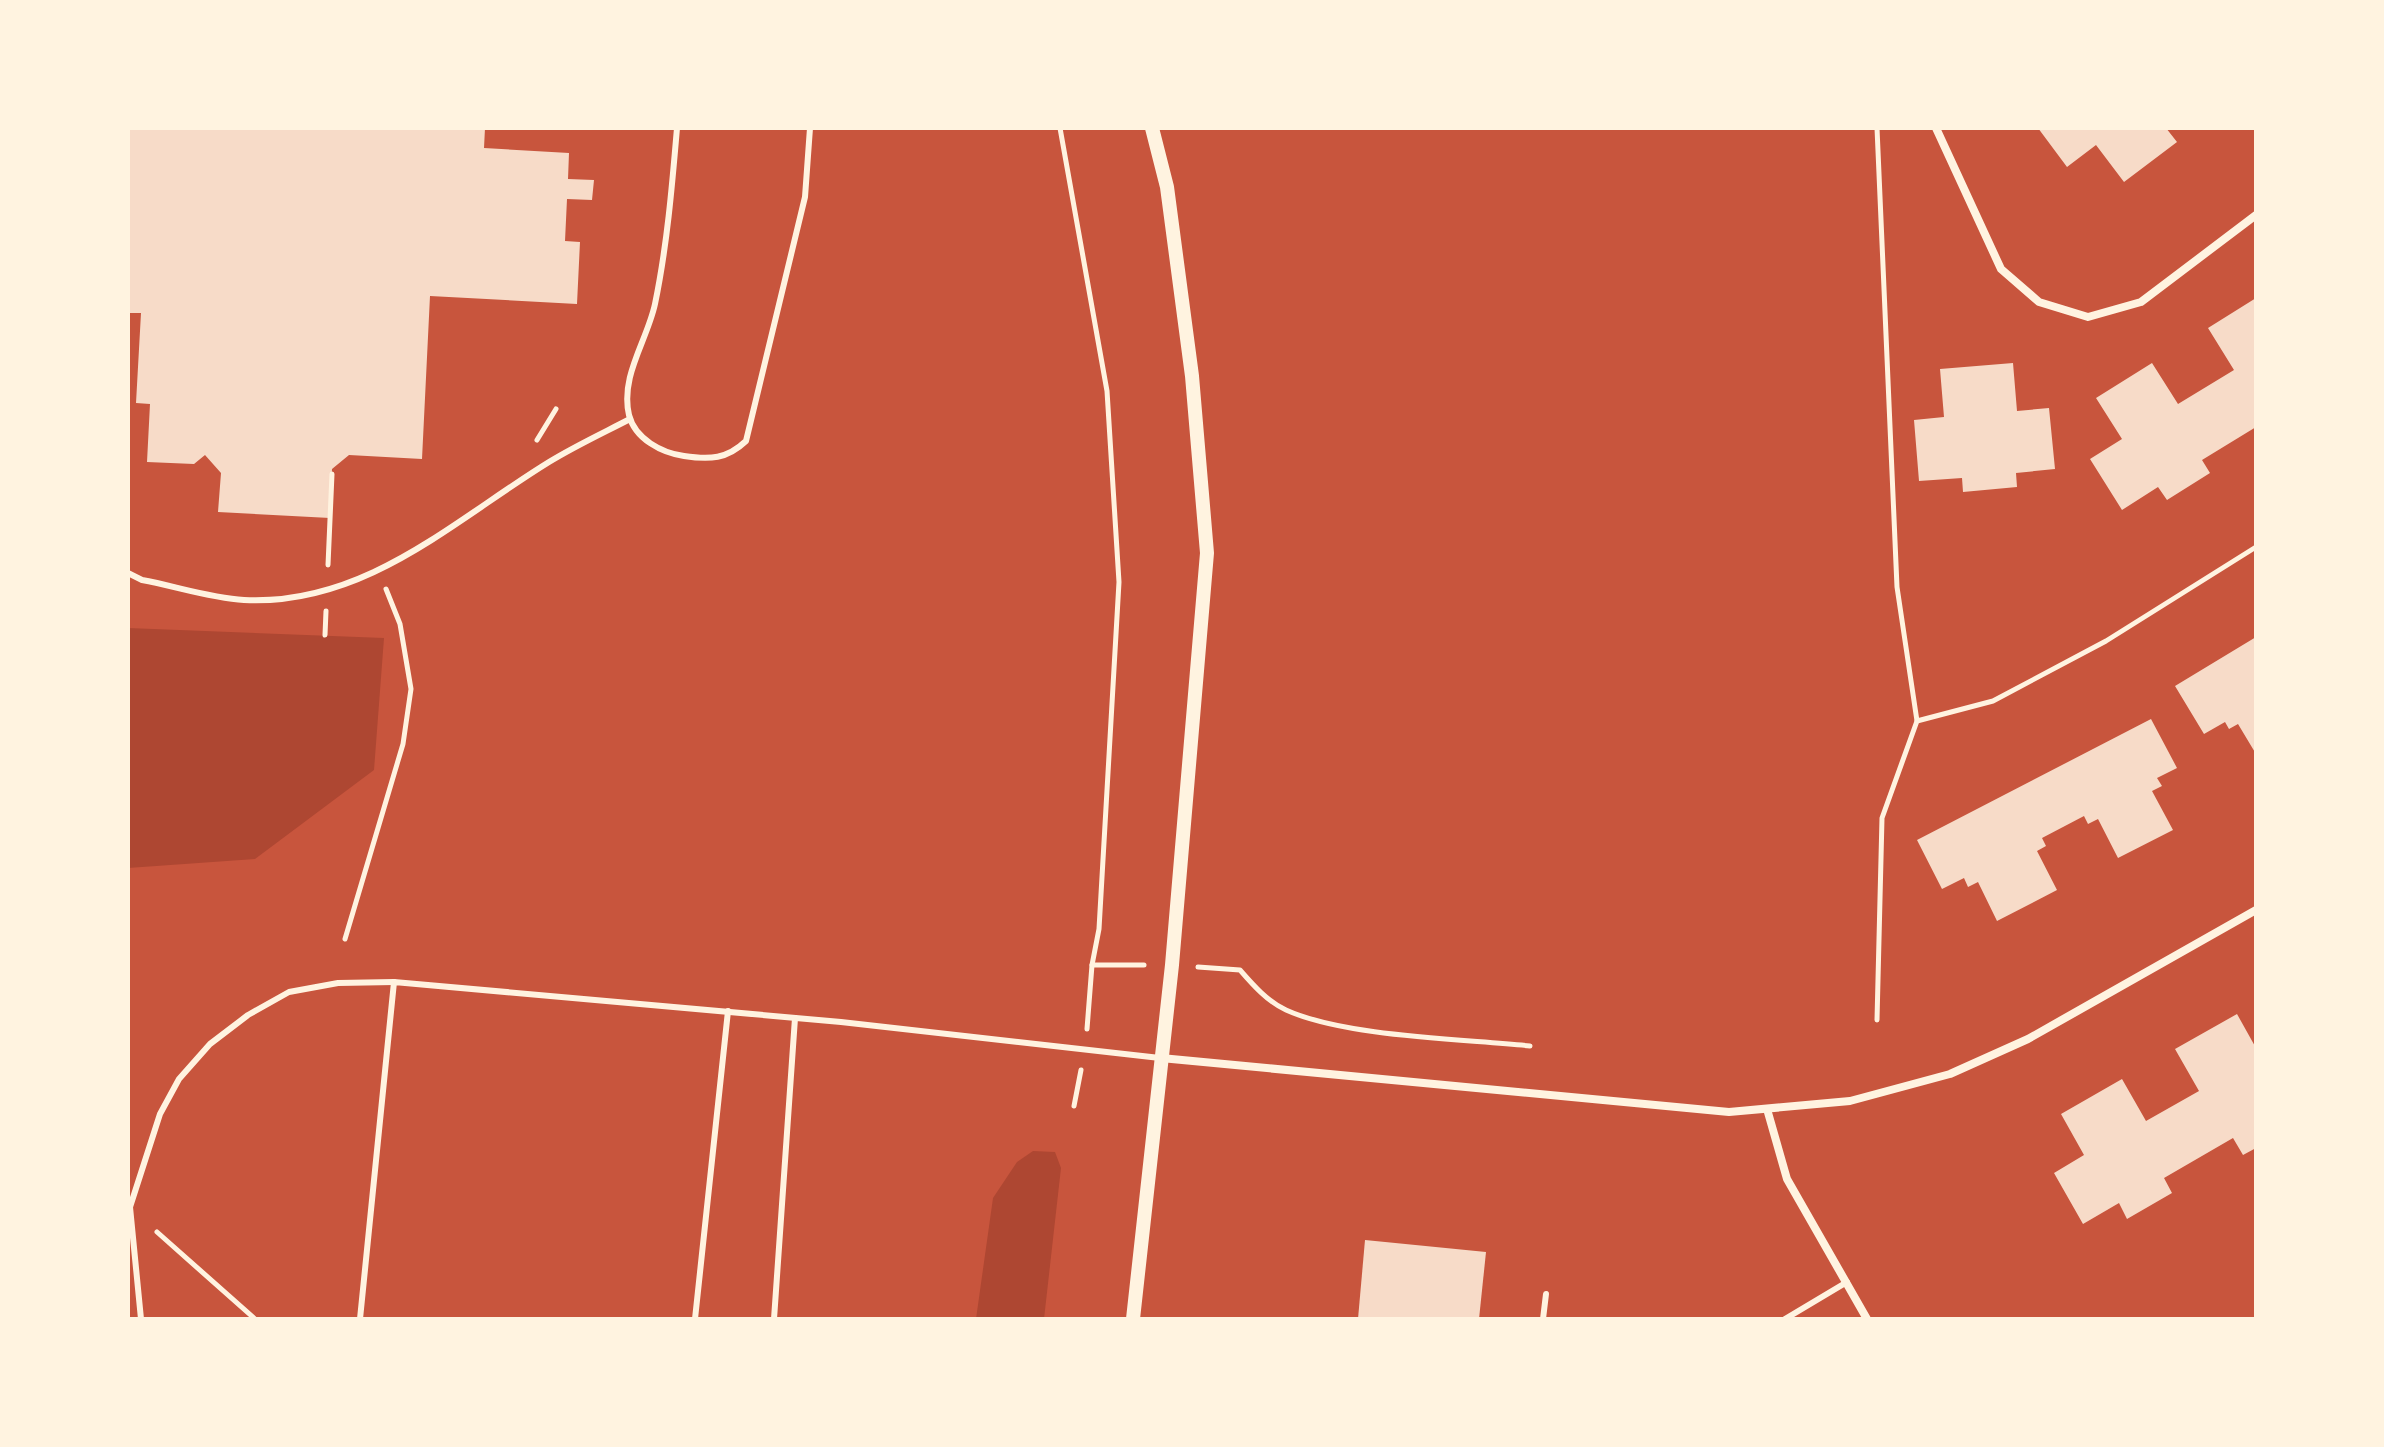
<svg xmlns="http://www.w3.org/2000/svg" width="2384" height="1447" viewBox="0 0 2384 1447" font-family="Figtree,sans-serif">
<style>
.green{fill:#ae4732}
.building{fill:#f7dbc8}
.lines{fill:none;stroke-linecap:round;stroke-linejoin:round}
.path{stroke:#fff3e0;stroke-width:5}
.service{stroke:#fff3e0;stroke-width:6}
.minor{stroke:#fff3e0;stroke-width:8}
.tertiary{stroke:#fff3e0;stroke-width:14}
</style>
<rect width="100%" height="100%" fill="#c8553d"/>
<g class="green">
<polygon points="128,628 384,638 374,770 255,859 128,868"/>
<polygon points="1033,1151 1055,1152 1061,1168 1044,1319 976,1319 993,1198 1017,1162"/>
</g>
<g class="building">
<polygon points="128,128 485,128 484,148 569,153 568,179 594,180 592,200 567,199 565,241 580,242 577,304 430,296 422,459 349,455 332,469 330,518 218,512 221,473 205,455 194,464 147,462 150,404 136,403 141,313 128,313"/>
<polygon points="2038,128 2166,128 2177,142 2124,182 2096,145 2067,167"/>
<polygon points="2256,298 2256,427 2202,460 2210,473 2167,500 2158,487 2122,510 2090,459 2122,439 2096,398 2152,363 2178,404 2234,370 2208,328"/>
<polygon points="2013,363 2017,411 2049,408 2055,469 2016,473 2017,487 1963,492 1962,478 1919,481 1914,420 1944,417 1940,369"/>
<polygon points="2256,637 2256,754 2238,724 2229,729 2225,722 2204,734 2175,686"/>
<polygon points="2151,719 2177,768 2157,778 2162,786 2152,791 2173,830 2118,858 2098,819 2088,824 2084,816 2042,838 2046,846 2037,851 2057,890 1997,921 1978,882 1968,887 1964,878 1942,889 1917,840"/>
<polygon points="2237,1014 2256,1048 2256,1148 2243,1155 2233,1138 2164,1178 2172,1193 2127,1219 2119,1203 2083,1224 2054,1173 2084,1155 2061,1114 2122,1079 2146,1121 2199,1091 2175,1049"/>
<polygon points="1365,1240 1486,1252 1479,1319 1358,1319"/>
</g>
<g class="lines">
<g class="path">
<polyline points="1060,128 1107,391 1119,582 1099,929 1092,965 1087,1029"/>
<polyline points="1877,128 1897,587 1917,721"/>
<polyline points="537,440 556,409"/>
<polyline points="328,565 332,474"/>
<polyline points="325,635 326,611"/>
<polyline points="345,939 403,744 411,689 400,624 386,589"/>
<polyline points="1092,965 1144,965"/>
<path d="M 1198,967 L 1240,970 C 1253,985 1268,1002 1286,1010 C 1346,1037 1463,1039 1530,1046"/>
<polyline points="1877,1020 1882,818 1917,721 1993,701 2106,641 2256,547"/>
<polyline points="1074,1106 1081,1070"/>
<polyline points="157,1232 255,1319"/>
</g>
<g class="service">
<path d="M 677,128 C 672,187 667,246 655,304 C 647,341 620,376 629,415 C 635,439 662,453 684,456 C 710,460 727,459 746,441 L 805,197 L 810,128"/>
<path d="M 128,573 L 142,580 C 175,586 210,598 244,600 C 365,606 453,521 549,462 C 575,446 603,433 630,419"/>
<polyline points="141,1319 130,1207 160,1114 179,1079 210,1044 248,1015 289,992 338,983 394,982"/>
<polyline points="360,1319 394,982 841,1022 1160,1058"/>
<polyline points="695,1319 728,1011"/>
<polyline points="774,1319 795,1018"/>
<polyline points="1543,1319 1546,1294"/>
<polyline points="1785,1319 1847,1282"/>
</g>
<g class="minor">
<polyline points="1936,128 2001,269 2039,302 2088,317 2141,302 2256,215"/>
<polyline points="1161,1058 1729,1112 1850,1101 1950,1074 2028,1039 2256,910"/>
<polyline points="1767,1109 1787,1179 1867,1319"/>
</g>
<polyline class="tertiary" points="1133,1319 1172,965 1207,553 1192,376 1167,187 1152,128"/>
</g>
<rect width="2384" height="1447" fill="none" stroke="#fff3e0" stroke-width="260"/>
</svg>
